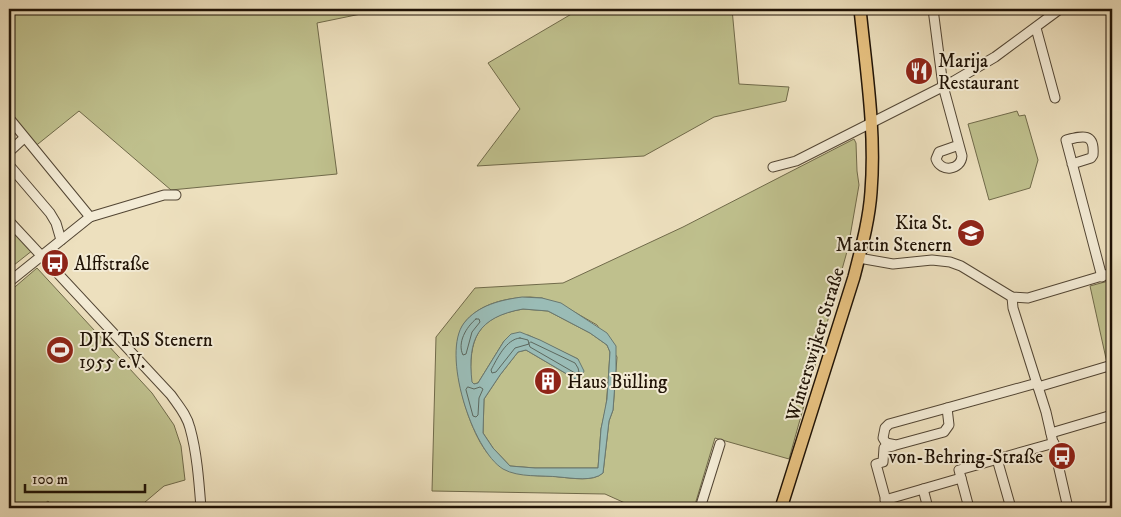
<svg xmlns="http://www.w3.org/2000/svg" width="1121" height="517" viewBox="0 0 1121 517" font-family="'IM FELL DW Pica',serif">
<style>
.green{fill:#bfc08d;stroke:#706a4a;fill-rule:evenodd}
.water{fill:#9abcb6;stroke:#697870;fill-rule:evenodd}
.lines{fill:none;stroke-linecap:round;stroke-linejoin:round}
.shore{stroke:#5d685e;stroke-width:1}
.minor-casing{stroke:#534634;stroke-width:11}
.major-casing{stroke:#201306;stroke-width:14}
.minor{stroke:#f3ebd5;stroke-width:9}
.major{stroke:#e6c07f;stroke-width:11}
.labels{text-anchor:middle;stroke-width:4;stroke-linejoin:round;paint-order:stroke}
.poi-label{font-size:19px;fill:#201306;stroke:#f3ebd5;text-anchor:start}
.street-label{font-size:19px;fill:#201306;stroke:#f3ebd5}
</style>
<rect width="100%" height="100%" fill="#ede0be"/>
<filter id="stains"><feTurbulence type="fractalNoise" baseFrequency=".004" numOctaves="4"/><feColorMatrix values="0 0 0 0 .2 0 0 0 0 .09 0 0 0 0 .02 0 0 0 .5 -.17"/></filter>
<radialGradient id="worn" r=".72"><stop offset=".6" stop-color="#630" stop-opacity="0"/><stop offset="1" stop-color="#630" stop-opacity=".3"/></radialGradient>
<g class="green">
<polygon points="9,9 120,9 122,12 132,9 385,9 317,23 337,174 171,190 79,111 33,148 9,117"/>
<polygon points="580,9 732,9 739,84 789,87 786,101 714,117 644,156 477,166 520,109 488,63"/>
<polygon points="1017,111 1019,116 1025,115 1038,160 1030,188 989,200 968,124"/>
<path d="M 854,139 L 856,143 L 857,171 L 859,185 L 848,248 L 789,459 L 715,438 L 694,508 L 636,508 L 605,494 L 432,491 L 436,337 L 475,288 L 563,283 L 683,227 ZM 530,297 L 542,298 L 571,310 L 597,325 L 617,357 L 613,410 L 609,421 L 603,473 C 593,482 572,478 559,477 C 549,475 535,477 525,474 C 518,472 511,468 504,465 C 501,464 497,462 494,460 C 469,440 443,349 465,322 C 481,303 506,298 530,297 Z"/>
<polygon points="9,225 33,250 9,269"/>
<polygon points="37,268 152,393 174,425 181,446 185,480 164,486 138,508 54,508 48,501 39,508 9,508 9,292"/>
<polygon points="1112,280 1112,381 1107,363 1090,286"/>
<path d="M 523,309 L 548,311 L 590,333 L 607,345 L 610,352 L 608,383 L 606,407 L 601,429 L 598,468 L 535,468 L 510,466 L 493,448 L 483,433 L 484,399 L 500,375 L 518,352 L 526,350 L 577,380 L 578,359 L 528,335 L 504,341 L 478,383 L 474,384 L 471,382 C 469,339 476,317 523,309 Z"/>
</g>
<path class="water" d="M 522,297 L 542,298 L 561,303 L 607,333 L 616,346 L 616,369 L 613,410 L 609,421 L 603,473 C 593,482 572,478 559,477 C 542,475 519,478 503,469 C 472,450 441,353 464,323 C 478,305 501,300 522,297 ZM 523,309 L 548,311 L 590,333 L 607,345 L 610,352 L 607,399 L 601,429 L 598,468 L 535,468 L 510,466 L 493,448 L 483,433 L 484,399 L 500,375 L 518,352 L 526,350 L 577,380 L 582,377 L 584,371 L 578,359 L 540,340 L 520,332 L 511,334 L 504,341 L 478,383 L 474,384 L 472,382 C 467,339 478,317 523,309 Z"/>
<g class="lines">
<g class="shore">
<path d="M 476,319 L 479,319 L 480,322 L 472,332 L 466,354 L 463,355 C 457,343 466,327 476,319 Z"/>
<path d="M 520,338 L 528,340 L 529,344 L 515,348 L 496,372 L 492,373 L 491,370 C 497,359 506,339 520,338 Z"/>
<polygon points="531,342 575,363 578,368 579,372 575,373 530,347 529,344"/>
<polygon points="468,387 474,389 480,387 483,389 479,398 478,415 476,417 473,416 466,390"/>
</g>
<g class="minor-casing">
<g id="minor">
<path d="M 933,9 L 943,86 L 962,156 C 961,170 941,173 936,159 L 939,152 L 959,145"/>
<polyline points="1036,28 1055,98"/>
<polyline points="9,118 90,217"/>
<polyline points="9,152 24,138"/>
<path d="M 1072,164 L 1091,158 L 1093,155 C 1095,132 1082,136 1066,140 L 1102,277"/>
<polyline points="9,165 50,213 56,223 61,240"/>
<polyline points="773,167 796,161 954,81 995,57 1060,9"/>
<path d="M 9,221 L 171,395 C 178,405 187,415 190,428 C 197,453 199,482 201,508"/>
<polyline points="859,258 893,264 932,260 950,262 961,266 1012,297 1028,298 1112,273"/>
<polyline points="9,282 90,217 164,195 176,195"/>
<polyline points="1012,297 1013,308 1046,412 1068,508"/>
<polyline points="1038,387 1112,365"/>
<polygon points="947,408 949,425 944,432 896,445 886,443 883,438 885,428 889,424"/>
<polyline points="947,408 1037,383"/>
<polyline points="1051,433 1112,415"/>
<polyline points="997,459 1011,508"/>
<polyline points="961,478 969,508"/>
<polyline points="923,489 928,508"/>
<polyline points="885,500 961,478 959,470 1054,443"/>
<polyline points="700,508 720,444"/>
<polyline points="888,508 876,464 883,462 884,448 893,446"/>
</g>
</g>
<g class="major-casing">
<path id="major" d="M 781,508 L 854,277 C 861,249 869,221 871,192 C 876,131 866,69 860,9"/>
</g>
<use href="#minor" class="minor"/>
<use href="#major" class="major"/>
</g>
<defs>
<g id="restaurant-disc" transform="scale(1.4375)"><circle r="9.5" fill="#8f2418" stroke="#f3ebd5"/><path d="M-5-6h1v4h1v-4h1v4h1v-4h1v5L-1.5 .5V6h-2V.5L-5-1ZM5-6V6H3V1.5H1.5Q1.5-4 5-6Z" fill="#fff"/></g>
<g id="school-disc" transform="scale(1.4375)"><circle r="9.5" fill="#8f2418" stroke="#f3ebd5"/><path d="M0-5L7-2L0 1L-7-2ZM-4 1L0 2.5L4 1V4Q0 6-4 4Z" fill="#fff"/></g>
<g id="bus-disc" transform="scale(1.4375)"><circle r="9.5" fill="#8f2418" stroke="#f3ebd5"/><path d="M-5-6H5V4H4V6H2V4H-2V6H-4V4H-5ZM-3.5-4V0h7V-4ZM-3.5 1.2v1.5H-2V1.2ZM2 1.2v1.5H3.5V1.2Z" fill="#fff"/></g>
<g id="stadium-disc" transform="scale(1.4375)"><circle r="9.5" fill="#8f2418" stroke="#f3ebd5"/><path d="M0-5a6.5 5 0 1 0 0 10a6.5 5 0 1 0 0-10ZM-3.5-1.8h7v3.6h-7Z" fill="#fff"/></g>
<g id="building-disc" transform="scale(1.4375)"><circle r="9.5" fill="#8f2418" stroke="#f3ebd5"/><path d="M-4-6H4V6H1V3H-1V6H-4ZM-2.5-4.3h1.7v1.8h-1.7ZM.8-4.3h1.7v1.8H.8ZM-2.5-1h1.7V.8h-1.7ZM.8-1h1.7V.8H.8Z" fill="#fff"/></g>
</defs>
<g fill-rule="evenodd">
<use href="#restaurant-disc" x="919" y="71"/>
<use href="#school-disc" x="971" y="233"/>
<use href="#bus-disc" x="55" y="263"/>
<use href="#stadium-disc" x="60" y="350"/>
<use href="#building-disc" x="548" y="381"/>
<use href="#bus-disc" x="1062" y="456"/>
</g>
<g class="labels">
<g class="poi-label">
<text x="938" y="67">Marija<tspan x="938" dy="22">Restaurant</tspan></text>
<text x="952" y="229" text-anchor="end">Kita St.<tspan x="952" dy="22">Martin Stenern</tspan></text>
<text x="74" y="270">Alffstraße</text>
<text x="79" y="346">DJK TuS Stenern<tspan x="79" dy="22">1955 e.V.</tspan></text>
<text x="567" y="388">Haus Bülling</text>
<text x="1043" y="463" text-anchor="end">von-Behring-Straße</text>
</g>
<g class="street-label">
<text transform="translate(814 344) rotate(-73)" y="7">Winterswijker Straße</text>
</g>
</g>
<rect width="1121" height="517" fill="none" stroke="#ede0be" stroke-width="30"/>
<rect x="10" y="10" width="1101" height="497" fill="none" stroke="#201306" stroke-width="2.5"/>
<rect x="15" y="15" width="1091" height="487" fill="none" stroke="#201306"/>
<path d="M25 484v8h120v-8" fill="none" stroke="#201306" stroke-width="2.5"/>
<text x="32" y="484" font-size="15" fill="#201306" stroke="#f3ebd5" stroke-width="4" paint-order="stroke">100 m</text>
<rect width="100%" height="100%" filter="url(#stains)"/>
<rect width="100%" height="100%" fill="url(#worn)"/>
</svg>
